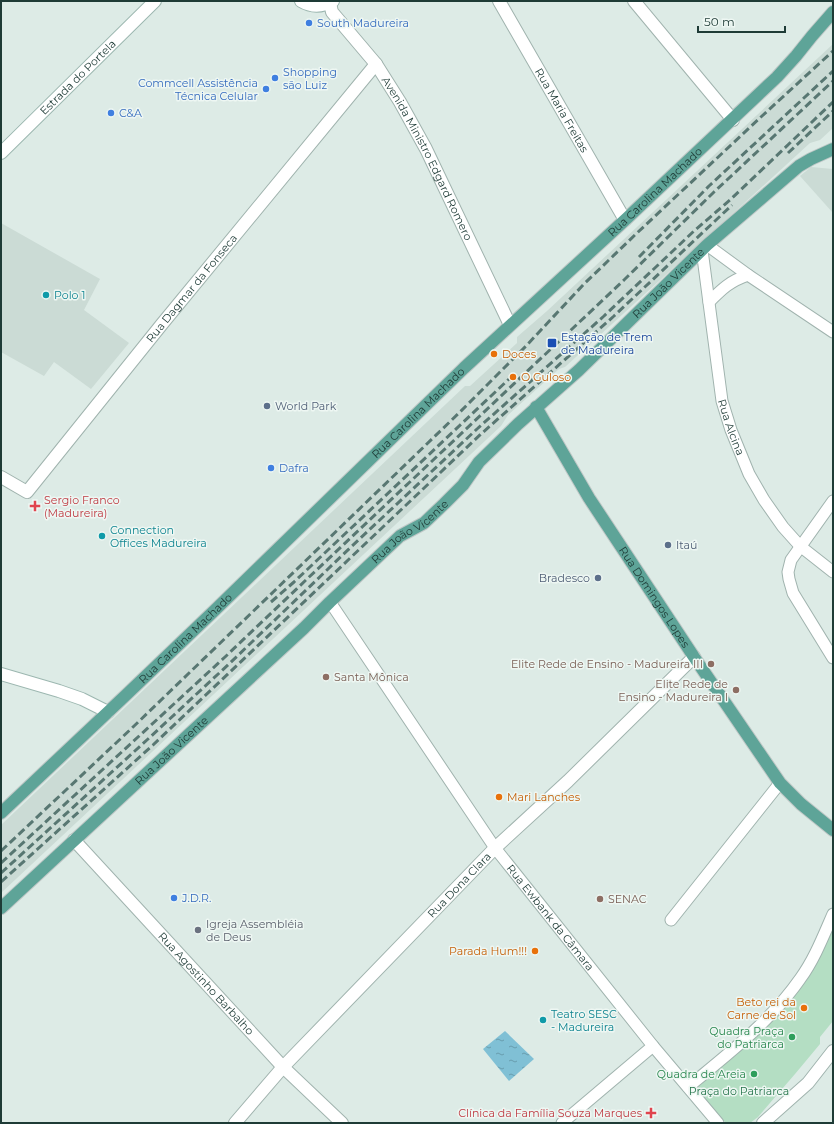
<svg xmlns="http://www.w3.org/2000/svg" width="834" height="1124" viewBox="0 0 834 1124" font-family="Montserrat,sans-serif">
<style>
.built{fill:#cbdbd5}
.green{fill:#b4dec3}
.water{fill:url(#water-ripples)}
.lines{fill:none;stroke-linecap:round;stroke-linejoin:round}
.minor-casing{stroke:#a0b3ae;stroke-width:13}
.tertiary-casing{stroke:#a0b3ae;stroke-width:14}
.secondary-casing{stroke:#9cb7b0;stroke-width:14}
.primary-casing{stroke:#c0c8c7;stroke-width:14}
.minor{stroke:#fff;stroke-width:11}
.tertiary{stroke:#fff;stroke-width:12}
.secondary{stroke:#fff;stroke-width:12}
.primary{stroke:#5ea498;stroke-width:12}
.rail{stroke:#587772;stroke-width:3;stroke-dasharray:8 4;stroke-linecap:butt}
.shop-dot{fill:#3f7fe0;stroke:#eef7f3;stroke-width:1.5}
.culture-dot{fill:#0f9aa8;stroke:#eef7f3;stroke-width:1.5}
.transit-dot{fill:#1a4fb4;stroke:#eef7f3;stroke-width:1.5}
.food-dot{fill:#e8710a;stroke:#eef7f3;stroke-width:1.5}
.service-dot{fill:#5c6f8a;stroke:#eef7f3;stroke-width:1.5}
.health-dot{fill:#e0444e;stroke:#eef7f3;stroke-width:1.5}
.education-dot{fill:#8d6e63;stroke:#eef7f3;stroke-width:1.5}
.worship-dot{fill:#6b7280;stroke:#eef7f3;stroke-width:1.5}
.leisure-dot{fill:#2e9e5b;stroke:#eef7f3;stroke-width:1.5}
.labels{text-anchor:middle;stroke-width:3;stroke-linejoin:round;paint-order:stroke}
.shop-label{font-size:11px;fill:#366cbe;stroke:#eef7f3;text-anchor:start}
.street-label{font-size:11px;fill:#1e3b36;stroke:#eef7f3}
.culture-label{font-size:11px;fill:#0d838f;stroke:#eef7f3;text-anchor:start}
.transit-label{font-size:11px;fill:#164399;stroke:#eef7f3;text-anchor:start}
.food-label{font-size:11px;fill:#c56008;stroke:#eef7f3;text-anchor:start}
.service-label{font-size:11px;fill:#4e5e75;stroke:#eef7f3;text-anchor:start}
.health-label{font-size:11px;fill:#be3a42;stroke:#eef7f3;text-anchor:start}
.education-label{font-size:11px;fill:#785e54;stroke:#eef7f3;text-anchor:end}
.worship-label{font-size:11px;fill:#5b616d;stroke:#eef7f3;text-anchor:start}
.leisure-label{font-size:11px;fill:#27864d;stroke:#eef7f3;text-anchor:end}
.park-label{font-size:11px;fill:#25754b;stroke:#eef7f3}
</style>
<defs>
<pattern id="water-ripples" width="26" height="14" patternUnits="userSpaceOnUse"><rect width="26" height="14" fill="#80c0d5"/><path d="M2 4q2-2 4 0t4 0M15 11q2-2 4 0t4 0" fill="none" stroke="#689dae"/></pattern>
</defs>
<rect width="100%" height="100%" fill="#ddebe6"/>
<g class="built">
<polygon points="833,44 833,128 820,140 810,143 565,367 559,369 508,415 501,426 1,893 1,825 465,386 470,386 517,343 517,337 547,311"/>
<polygon points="811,167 833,169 833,213 800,176"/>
<polygon points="1,223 100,279 84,310 129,343 91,389 54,362 44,376 1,352"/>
</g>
<polygon class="green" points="833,923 833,1021 820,1037 820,1044 795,1074 758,1117 750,1123 726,1123 695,1089 771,1020"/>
<polygon class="water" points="505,1031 534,1059 509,1081 483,1049"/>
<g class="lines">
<g class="minor-casing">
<g id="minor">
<polyline points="707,245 748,275 833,332"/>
<path id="s1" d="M 702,250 L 722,401 L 731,430 L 749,474 L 764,500 L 783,527 L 800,546 L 833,572"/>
<path d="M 709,302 C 722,289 730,281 748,275"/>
<polyline points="833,501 791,560 788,572 789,579 793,593 833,658"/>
<path id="s2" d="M 330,602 L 495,848 L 653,1046 L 718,1123"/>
<polyline points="671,920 780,783"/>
<path d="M 688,1087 C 728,1054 770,1022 800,979 C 814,960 823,937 833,914"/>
<polyline points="562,1123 653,1046"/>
</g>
</g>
<g class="tertiary-casing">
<g id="tertiary">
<path id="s3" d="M 499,1 L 625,220"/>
<polyline points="634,1 733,120"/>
<path id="s4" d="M 330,3 L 332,12 L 376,64 L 400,102 L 426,149 L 510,325"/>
<path id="s5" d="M 1,477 L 27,492 L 162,324 L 376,64"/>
<path id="s6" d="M 74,840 L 283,1067 L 342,1123"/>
<path id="s7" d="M 235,1123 L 283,1067 L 495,848 L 568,781 L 694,657"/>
<polyline points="763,1123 808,1083 833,1051"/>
</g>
</g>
<g class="secondary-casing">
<g id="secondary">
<path d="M 301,1 C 311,7 322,7 333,1"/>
<path id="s8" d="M 1,153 L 155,1"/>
<polyline points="1,674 59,691 82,699 108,712"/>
</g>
</g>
<g class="primary-casing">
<g id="primary">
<path id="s9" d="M 536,407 L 589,498 L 694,657 L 780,783 L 801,804 L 833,830"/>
<path id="s10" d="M 1,813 L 126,695 L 215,610 L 464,368 L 625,220 L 777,77 L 796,56 L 812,36 L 833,12"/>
<path id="s11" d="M 1,908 L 304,628 L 330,602 L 400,536 L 424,523 L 444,504 L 463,485 L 479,462 L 518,424 L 579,370 L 707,245 L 799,166 L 811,159 L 833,149"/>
</g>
</g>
<use href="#minor" class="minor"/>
<use href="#tertiary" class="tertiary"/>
<use href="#secondary" class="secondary"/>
<use href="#primary" class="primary"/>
<g class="rail">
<polyline points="788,153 833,111"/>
<polyline points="639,257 709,186 833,71"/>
<polyline points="271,602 294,582 509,379"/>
<polyline points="1,851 132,728 460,412 526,346 584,284 637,233 762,116 833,51"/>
<polyline points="1,863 225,657 307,579 624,280 714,192 833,81"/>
<polyline points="1,873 148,739 230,663 352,546 477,429 604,316 694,231 730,200 833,102"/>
<polyline points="1,882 153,745 481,434 614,316 732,205"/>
</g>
</g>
<g class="shop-dot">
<circle cx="309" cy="23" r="4"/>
<circle cx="275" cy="78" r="4"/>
<circle cx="266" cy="89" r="4"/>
<circle cx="111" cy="113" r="4"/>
<circle cx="271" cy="468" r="4"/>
<circle cx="174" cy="898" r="4"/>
</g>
<g class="culture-dot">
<circle cx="46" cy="295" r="4"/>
<circle cx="102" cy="536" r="4"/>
<circle cx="543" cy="1020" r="4"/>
</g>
<rect class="transit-dot" x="547" y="338" width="10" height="10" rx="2"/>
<g class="food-dot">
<circle cx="494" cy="354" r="4"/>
<circle cx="513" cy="377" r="4"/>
<circle cx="499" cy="797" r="4"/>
<circle cx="535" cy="951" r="4"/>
<circle cx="804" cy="1008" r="4"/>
</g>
<g class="service-dot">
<circle cx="267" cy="406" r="4"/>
<circle cx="668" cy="545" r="4"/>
<circle cx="598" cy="578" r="4"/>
</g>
<g class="health-dot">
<path d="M33 500h4v4h4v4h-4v4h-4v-4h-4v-4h4z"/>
<path d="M649 1107h4v4h4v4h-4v4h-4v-4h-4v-4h4z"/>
</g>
<g class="education-dot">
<circle cx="711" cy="664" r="4"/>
<circle cx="326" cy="677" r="4"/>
<circle cx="736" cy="690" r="4"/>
<circle cx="600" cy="899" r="4"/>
</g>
<circle class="worship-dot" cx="198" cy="930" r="4"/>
<g class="leisure-dot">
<circle cx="792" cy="1037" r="4"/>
<circle cx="754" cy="1074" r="4"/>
</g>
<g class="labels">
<g class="shop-label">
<text x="317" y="27">South Madureira</text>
<text x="283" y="76">Shopping<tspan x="283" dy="13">são Luiz</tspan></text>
<text x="258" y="87" text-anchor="end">Commcell Assistência<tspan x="258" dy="13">Técnica Celular</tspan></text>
<text x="119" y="117">C&amp;A</text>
<text x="279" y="472">Dafra</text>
<text x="182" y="902">J.D.R.</text>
</g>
<g class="street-label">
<text dy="4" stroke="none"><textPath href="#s8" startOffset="108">Estrada do Portela</textPath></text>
<text dy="4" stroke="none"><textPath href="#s3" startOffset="126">Rua Maria Freitas</textPath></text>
<text dy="4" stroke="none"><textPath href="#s4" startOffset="185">Avenida Ministro Edgard Romero</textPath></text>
<text dy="4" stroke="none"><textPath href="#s10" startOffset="902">Rua Carolina Machado</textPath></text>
<text dy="4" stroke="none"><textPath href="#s11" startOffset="916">Rua João Vicente</textPath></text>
<text dy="4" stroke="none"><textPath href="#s5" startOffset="292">Rua Dagmar da Fonseca</textPath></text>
<text dy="4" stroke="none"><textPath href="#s10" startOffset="578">Rua Carolina Machado</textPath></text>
<text dy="4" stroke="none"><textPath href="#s1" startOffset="180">Rua Alcina</textPath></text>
<text dy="4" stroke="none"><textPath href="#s11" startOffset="556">Rua João Vicente</textPath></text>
<text dy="4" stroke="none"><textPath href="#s9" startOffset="224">Rua Domingos Lopes</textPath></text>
<text dy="4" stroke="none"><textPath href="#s10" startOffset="254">Rua Carolina Machado</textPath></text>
<text dy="4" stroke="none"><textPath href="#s11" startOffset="232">Rua João Vicente</textPath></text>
<text dy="4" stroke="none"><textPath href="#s7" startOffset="327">Rua Dona Clara</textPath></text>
<text dy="4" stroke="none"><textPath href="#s2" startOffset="385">Rua Ewbank da Câmara</textPath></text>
<text dy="4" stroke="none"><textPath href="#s6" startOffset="195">Rua Agostinho Barbalho</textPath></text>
</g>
<g class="culture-label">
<text x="54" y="299">Polo 1</text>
<text x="110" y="534">Connection<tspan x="110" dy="13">Offices Madureira</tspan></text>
<text x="551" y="1018">Teatro SESC<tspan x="551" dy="13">- Madureira</tspan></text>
</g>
<g class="transit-label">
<text x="561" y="341">Estação de Trem<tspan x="561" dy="13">de Madureira</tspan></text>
</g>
<g class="food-label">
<text x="502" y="358">Doces</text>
<text x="521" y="381">O Guloso</text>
<text x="507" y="801">Mari Lanches</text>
<text x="527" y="955" text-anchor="end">Parada Hum!!!</text>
<text x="796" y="1006" text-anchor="end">Beto rei da<tspan x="796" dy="13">Carne de Sol</tspan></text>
</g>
<g class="service-label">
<text x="275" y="410">World Park</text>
<text x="676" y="549">Itaú</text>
<text x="590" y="582" text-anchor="end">Bradesco</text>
</g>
<g class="health-label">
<text x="44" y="504">Sergio Franco<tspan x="44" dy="13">(Madureira)</tspan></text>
<text x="642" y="1117" text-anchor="end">Clínica da Família Souza Marques</text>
</g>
<g class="education-label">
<text x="703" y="668">Elite Rede de Ensino - Madureira III</text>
<text x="334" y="681" text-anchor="start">Santa Mônica</text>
<text x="728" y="688">Elite Rede de<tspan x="728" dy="13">Ensino - Madureira I</tspan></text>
<text x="608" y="903" text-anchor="start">SENAC</text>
</g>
<g class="worship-label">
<text x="206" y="928">Igreja Assembléia<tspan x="206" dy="13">de Deus</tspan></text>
</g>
<g class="leisure-label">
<text x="784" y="1035">Quadra Praça<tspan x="784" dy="13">do Patriarca</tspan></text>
<text x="746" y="1078">Quadra de Areia</text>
</g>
<g class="park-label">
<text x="739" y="1095">Praça do Patriarca</text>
</g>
</g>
<rect width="834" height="1124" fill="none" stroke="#1e3b36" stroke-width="4"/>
<path d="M698 26v6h87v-6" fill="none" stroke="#1e3b36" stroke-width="2"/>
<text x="704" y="26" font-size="12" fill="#1e3b36" stroke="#eef7f3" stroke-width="3" paint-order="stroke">50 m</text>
</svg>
